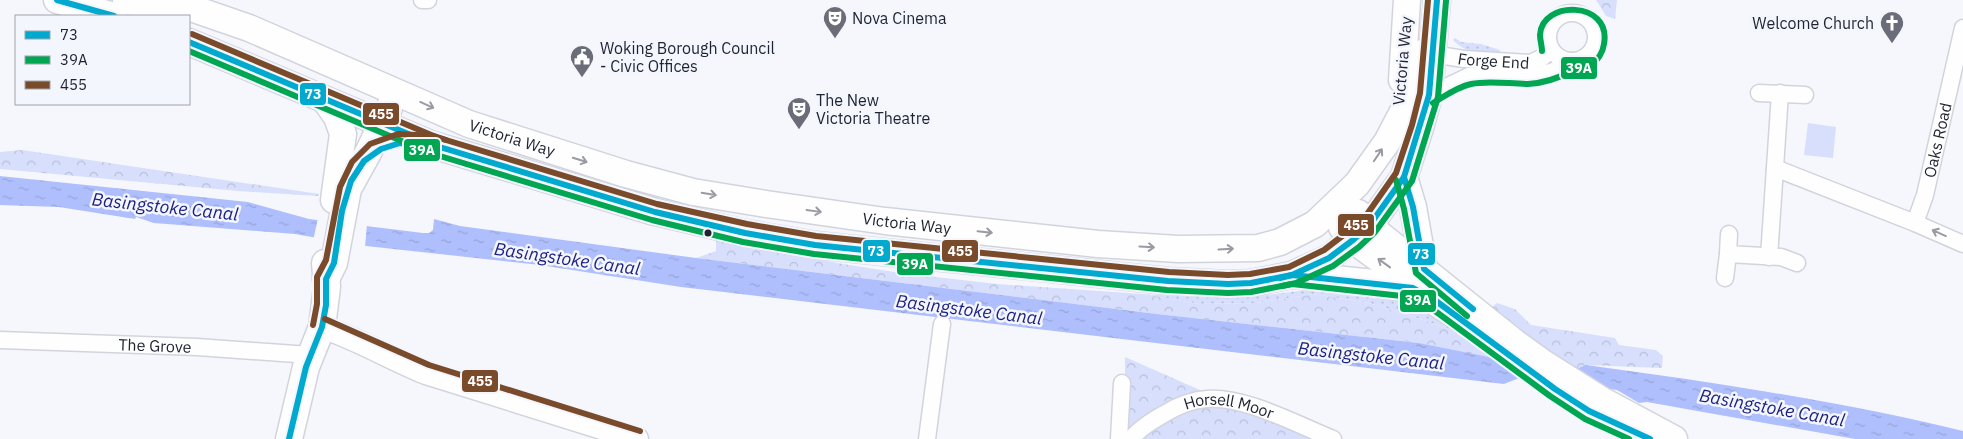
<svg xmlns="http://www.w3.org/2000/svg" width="1963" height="439" viewBox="0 0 1963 439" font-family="'IBM Plex Sans',sans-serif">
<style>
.grass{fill:url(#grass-dots)}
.forest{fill:url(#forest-crowns)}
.green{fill:#d7dffd}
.water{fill:url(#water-ripples)}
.pier{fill:#f6f7fc}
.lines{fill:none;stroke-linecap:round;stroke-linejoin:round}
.street-casing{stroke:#d2d4dd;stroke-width:19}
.secondary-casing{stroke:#d2d4dd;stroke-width:25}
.primary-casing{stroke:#d2d4dd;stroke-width:29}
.street{stroke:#fefeff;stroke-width:16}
.secondary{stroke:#fefeff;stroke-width:22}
.primary{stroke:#fefeff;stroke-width:26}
.bus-1-casing{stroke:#f4f6fe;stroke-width:10}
.bus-2-casing{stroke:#f4f6fe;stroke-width:10}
.bus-3-casing{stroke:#f4f6fe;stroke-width:10}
.bus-1{stroke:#00a9ce;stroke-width:6}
.bus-2{stroke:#00a651;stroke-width:6}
.bus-3{stroke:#7a4b2a;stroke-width:6}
.oneway{stroke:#9a9ba2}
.bus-dot{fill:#1f2330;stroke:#f4f6fe;stroke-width:2}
.labels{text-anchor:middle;stroke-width:5;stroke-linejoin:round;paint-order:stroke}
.poi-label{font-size:16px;fill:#1f2330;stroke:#f4f6fe;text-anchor:start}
.street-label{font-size:16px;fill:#1f2330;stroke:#f4f6fe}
.water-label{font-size:18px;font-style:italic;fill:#1c1f81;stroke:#f4f6fe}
.line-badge{stroke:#f4f6fe;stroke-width:2}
.badge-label{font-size:14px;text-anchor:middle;font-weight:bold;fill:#fff}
</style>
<defs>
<pattern id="grass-dots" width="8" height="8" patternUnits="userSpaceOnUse" patternTransform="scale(1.25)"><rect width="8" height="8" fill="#d7dffd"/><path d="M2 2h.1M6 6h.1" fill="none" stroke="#b8bfd9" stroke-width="1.8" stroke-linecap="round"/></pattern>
<pattern id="forest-crowns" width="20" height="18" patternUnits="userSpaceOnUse" patternTransform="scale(1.25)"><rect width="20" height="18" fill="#d7dffd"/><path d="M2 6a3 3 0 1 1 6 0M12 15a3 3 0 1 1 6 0" fill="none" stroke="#b8bfd9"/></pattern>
<pattern id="water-ripples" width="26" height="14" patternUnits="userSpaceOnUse" patternTransform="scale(1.25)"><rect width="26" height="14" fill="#afbffd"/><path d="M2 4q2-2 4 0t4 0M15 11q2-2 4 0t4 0" fill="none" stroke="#96a4d9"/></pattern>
</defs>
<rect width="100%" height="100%" fill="#f6f7fc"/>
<g class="grass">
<path d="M 1455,38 L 1461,42 L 1481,44 L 1500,50 L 1499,55 C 1482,54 1466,54 1453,40 Z"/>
<path d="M 1314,289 C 1341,292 1369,293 1395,299 C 1435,308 1466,332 1497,358 L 1492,358 L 1467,335 L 1420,319 L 1369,303 L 1314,294 L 1256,303 L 1199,304 L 1143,294 L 1213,298 L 1258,296 Z"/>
</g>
<g class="forest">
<polygon points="1596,0 1617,0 1615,19 1606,16"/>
<polygon points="22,150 319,194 318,196 238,191 0,169 0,152"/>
<polygon points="716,240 843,264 901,273 997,284 1143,294 1199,304 1256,303 1314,294 1369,303 1420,319 1467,335 1492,358 1419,343 1157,314 696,258 716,251"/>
<polygon points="1497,303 1515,309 1531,325 1615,338 1619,345 1656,350 1663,356 1662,368 1586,365 1571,371 1491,308"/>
<polygon points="1125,357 1311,439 1125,439"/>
</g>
<polygon class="green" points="1808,123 1836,127 1833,158 1804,155"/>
<path class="water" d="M 0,176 L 248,202 L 309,219 L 423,233 L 429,233 L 433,230 L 434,219 L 460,226 L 696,258 L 1157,314 L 1419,343 L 1494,358 L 1571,371 L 1586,365 C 1712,382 1839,401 1963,431 L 1963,439 L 1855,439 L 1647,402 L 1639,403 L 1617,390 L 1593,387 L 1519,378 L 1504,384 L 681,287 L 540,265 L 357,245 L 295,234 L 154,223 L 136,217 L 135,219 L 59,207 L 0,205 Z"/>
<g class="pier">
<polygon points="318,218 367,224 365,247 357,248 313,241"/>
<polygon points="1490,355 1557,366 1593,389 1522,381"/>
</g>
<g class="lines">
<g class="street-casing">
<g id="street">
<polyline points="422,0 428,0"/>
<circle cx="1572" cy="37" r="24"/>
<path id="s1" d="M 1432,54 L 1464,59 L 1531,63 L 1543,57 L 1551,49"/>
<polyline points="1759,93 1805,95"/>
<polyline points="1429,95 1469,76 1488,74 1523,76 1552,72 1571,61"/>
<polyline points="1775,168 1915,223 1963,244"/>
<path id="s2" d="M 1915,223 L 1925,195 L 1963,28"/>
<polyline points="1729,234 1728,254 1781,257 1797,263"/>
<polyline points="1769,257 1780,93"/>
<polyline points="1725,278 1728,254"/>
<path id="s3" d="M 0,340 L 197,347 L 310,355"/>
<polyline points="927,439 942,324"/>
<polyline points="1119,439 1122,383"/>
<path id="s4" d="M 1131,439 C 1140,428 1152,421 1164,414 C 1177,406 1192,400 1207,399 C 1245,396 1298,425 1333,439"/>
</g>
</g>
<g class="secondary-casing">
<path id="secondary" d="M 322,327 C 358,339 391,359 426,373 L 637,439"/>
</g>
<g class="primary-casing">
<g id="primary">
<polyline points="57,0 114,16"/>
<polyline points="126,0 172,16"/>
<path id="s5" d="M 168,0 L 249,28 L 469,124 L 626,174 L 693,192 L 766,204 L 885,221 L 1098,244 L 1178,249 L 1258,248 L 1280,242 L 1315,224 L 1357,184 L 1387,142 L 1408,102 L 1416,58 L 1422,53 L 1432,54"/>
<polyline points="189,42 433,145 655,212 745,233 815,245 1168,281 1228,284 1251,283 1292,275 1329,258 1369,226 1404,177 1420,128 1429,95 1437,0"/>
<polyline points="1402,80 1407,0"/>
<polyline points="325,100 337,117 343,134 334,200"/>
<polyline points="1404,177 1413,207 1424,269"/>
<polyline points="1358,213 1369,226 1514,342 1543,363 1603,401 1674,439"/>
<path d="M 1342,227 L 1353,240 L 1408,280 C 1416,293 1444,307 1458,317"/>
<polyline points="1295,275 1374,283 1404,288 1413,288"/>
<polyline points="326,279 334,263 348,189 369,151 389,108"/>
<polyline points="289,439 306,367 322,327 327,287 325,263"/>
</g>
</g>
<use href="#street" class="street"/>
<use href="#secondary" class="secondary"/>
<use href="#primary" class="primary"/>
<g class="bus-1-casing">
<g id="bus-1">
<polyline points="57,0 114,16"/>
<polyline points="189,42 437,146"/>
<polyline points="1404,177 1413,207 1424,269 1473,309"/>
<polyline points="1280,278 1292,275 1329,258 1353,240 1369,226 1404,177 1429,95 1437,0"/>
<polyline points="289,439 306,367 322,327 326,305 326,279 334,263 342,211 351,181 364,161 381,149 400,143 433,145 655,212 745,233 815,245 1168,281 1228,284 1251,283 1292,275 1413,288 1436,301 1555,389 1589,411 1650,439"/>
</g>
</g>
<g class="bus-2-casing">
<g id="bus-2">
<polyline points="189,51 430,153 652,220 743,242 814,254 1167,290 1228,293 1251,292 1292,284 1411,297 1431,308 1550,396 1585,419 1629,439"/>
<path d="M 1433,103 C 1445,96 1457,87 1471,84 C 1489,80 1509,84 1528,84 C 1545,83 1557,79 1572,71 C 1577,68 1584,68 1590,65 C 1598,61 1603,52 1604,44 C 1612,0 1541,0 1540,35 C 1540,40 1542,46 1542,51"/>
<polyline points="1396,180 1404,209 1416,273 1467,316"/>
<polyline points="1282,286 1296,283 1333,266 1359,247 1375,232 1412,181 1438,97 1446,1"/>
</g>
</g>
<g class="bus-3-casing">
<g id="bus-3">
<polyline points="192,34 436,137 657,204 747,224 816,236 1169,272 1228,275 1250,274 1289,267 1324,250 1363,220 1396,173 1412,125 1420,93 1428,0"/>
<polyline points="325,319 429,365 640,431"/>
<polyline points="313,325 317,304 317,277 326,260 340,187 352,162 370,144 398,134 434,136 446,140"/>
</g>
</g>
<use href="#bus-1" class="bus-1"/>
<use href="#bus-2" class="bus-2"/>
<use href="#bus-3" class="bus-3"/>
</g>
<defs><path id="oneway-shaft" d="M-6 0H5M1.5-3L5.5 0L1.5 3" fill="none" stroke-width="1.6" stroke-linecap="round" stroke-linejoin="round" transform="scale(1.25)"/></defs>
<g class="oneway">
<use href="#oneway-shaft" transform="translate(427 105) rotate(24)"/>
<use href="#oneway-shaft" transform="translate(1378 155) rotate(-56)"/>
<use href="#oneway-shaft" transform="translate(580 160) rotate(17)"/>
<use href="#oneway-shaft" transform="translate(709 194) rotate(10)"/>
<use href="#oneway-shaft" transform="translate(814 211) rotate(8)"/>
<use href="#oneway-shaft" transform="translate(985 232) rotate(6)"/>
<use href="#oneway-shaft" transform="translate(1939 233) rotate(-156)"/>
<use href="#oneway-shaft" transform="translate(1147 247) rotate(3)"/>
<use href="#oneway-shaft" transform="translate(1226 249) rotate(-3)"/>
<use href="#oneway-shaft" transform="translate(1384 263) rotate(-144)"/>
</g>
<defs>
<g id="theatre-pin" transform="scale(1.25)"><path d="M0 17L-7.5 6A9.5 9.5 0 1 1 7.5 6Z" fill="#6a6d77" stroke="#f4f6fe"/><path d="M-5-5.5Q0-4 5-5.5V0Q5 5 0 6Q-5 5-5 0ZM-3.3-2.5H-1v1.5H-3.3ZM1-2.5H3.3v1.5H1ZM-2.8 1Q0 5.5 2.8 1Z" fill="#fff"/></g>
<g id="church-pin" transform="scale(1.25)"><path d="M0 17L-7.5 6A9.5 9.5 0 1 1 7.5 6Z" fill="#6a6d77" stroke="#f4f6fe"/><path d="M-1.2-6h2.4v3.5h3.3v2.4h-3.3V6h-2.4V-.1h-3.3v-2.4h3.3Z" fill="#fff"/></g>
<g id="civic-pin" transform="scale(1.25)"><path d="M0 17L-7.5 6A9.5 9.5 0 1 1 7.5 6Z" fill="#6a6d77" stroke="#f4f6fe"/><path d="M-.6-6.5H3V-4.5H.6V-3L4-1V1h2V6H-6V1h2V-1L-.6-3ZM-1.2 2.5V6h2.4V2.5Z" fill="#fff"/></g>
</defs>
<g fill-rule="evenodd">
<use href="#theatre-pin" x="835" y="18"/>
<use href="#church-pin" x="1892" y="23"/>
<use href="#civic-pin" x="582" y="57"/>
<use href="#theatre-pin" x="799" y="109"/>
</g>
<circle class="bus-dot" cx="708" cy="233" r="4.5"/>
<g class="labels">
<g class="poi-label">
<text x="852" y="24">Nova Cinema</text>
<text x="1874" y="29" text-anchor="end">Welcome Church</text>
<text x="600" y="54">Woking Borough Council<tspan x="600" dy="18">- Civic Offices</tspan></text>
<text x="816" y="106">The New<tspan x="816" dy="18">Victoria Theatre</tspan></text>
</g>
<g class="street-label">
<text dy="6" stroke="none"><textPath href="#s1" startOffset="62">Forge End</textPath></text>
<text transform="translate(1402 61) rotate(-85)" y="6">Victoria Way</text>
<text dy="6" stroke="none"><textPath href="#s5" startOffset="371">Victoria Way</textPath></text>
<text dy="6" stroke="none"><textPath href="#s2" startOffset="86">Oaks Road</textPath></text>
<text dy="6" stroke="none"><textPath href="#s5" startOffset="776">Victoria Way</textPath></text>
<text dy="6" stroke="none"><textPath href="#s3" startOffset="155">The Grove</textPath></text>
<text dy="6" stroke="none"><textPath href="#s4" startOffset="110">Horsell Moor</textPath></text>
</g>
<g class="water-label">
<text transform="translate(165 207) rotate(6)" y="6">Basingstoke Canal</text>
<text transform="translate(567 259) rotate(8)" y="6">Basingstoke Canal</text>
<text transform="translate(969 310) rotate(7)" y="6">Basingstoke Canal</text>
<text transform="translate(1371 356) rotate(6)" y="6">Basingstoke Canal</text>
<text transform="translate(1772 408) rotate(10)" y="6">Basingstoke Canal</text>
</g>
</g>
<g class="line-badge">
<rect x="1560" y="56" width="38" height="24" rx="5" fill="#00a651"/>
<rect x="299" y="82" width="28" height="24" rx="5" fill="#00a9ce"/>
<rect x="362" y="102" width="38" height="24" rx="5" fill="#7a4b2a"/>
<rect x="403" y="138" width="38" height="24" rx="5" fill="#00a651"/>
<rect x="1337" y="213" width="38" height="24" rx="5" fill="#7a4b2a"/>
<rect x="941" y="239" width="38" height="24" rx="5" fill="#7a4b2a"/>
<rect x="862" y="239" width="29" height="24" rx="5" fill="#00a9ce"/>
<rect x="1407" y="242" width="29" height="24" rx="5" fill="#00a9ce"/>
<rect x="896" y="252" width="38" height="24" rx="5" fill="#00a651"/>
<rect x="1399" y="289" width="38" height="24" rx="5" fill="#00a651"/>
<rect x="461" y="369" width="38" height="24" rx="5" fill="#7a4b2a"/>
</g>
<g class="badge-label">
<text x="1579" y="73">39A</text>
<text x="313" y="99">73</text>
<text x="381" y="119">455</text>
<text x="422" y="155">39A</text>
<text x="1356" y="230">455</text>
<text x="960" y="256">455</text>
<text x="876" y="256">73</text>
<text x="1421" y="259">73</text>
<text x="915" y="269">39A</text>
<text x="1418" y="305">39A</text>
<text x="480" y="386">455</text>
</g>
<rect x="15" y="15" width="175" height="90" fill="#f4f6fe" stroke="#9fa2ac"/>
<rect x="25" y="31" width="25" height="8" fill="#00a9ce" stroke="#9fa2ac"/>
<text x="60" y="40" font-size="15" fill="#1f2330">73</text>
<rect x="25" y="56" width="25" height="8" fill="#00a651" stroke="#9fa2ac"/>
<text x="60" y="65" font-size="15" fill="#1f2330">39A</text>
<rect x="25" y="81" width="25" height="8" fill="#7a4b2a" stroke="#9fa2ac"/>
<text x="60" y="90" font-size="15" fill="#1f2330">455</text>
</svg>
